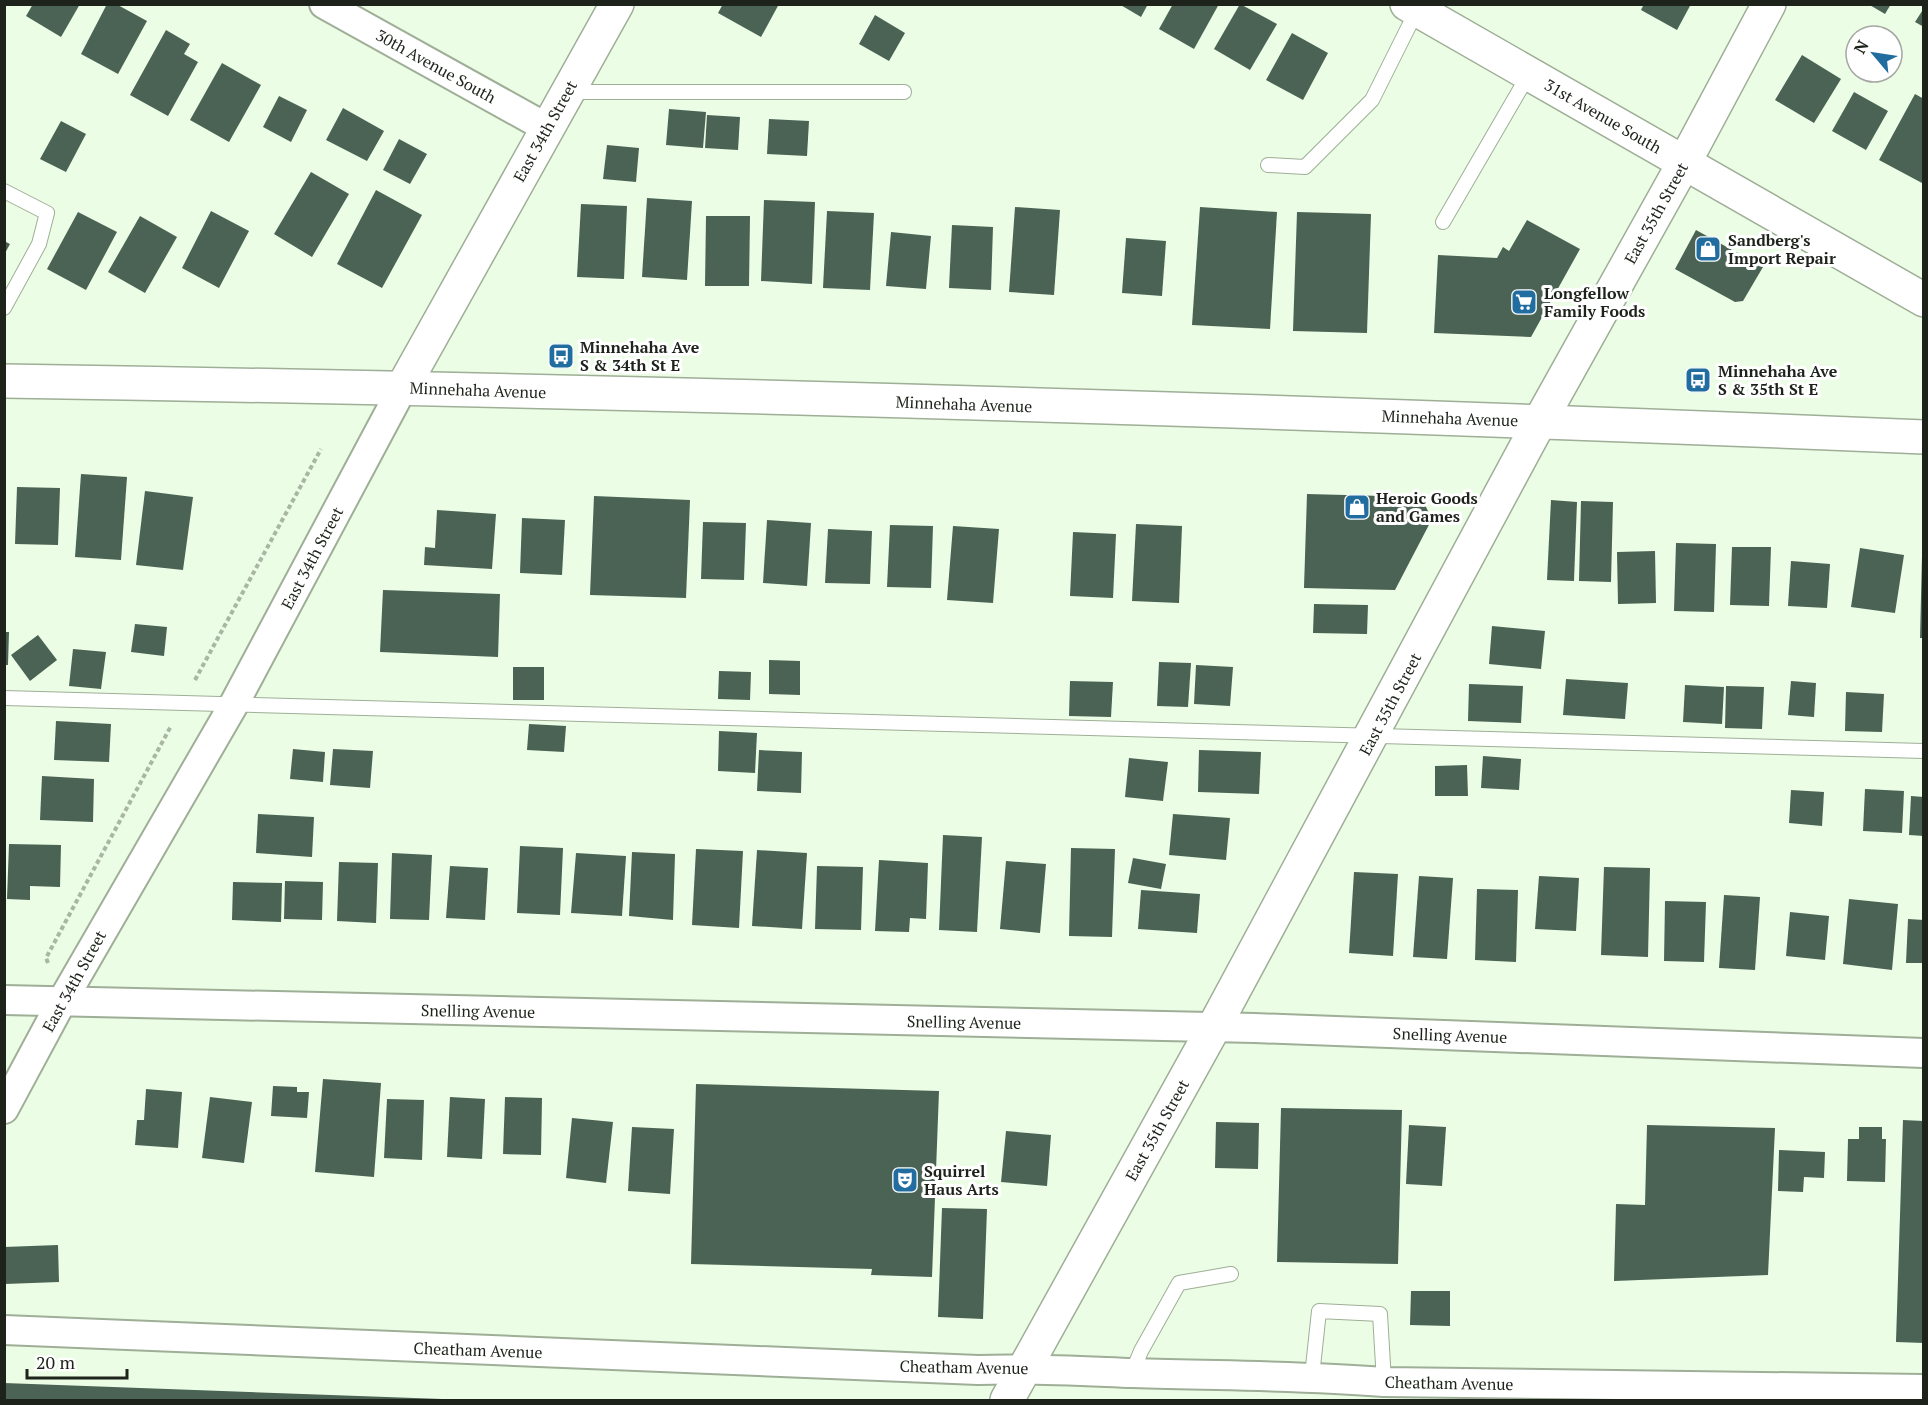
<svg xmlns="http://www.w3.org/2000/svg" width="1928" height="1405" viewBox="0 0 1928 1405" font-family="'PT Serif',serif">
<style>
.building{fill:#4b6354}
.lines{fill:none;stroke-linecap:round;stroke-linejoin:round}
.service-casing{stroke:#9eae97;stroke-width:16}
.minor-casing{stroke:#9eae97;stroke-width:32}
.tertiary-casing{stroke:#9eae97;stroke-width:36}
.secondary-casing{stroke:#9eae97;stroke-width:36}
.path{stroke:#a8b6a3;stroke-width:4;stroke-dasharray:4.5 3;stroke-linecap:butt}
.service{stroke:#fff;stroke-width:14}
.minor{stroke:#fff;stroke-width:28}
.tertiary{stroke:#fff;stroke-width:33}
.secondary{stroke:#fff;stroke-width:33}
.labels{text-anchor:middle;stroke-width:6;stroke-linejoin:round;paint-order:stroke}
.street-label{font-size:16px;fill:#1d231b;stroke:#fff}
.poi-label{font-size:16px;font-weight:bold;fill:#1d231b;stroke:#fff;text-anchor:start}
</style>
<rect width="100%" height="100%" fill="#ecfde5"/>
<g class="building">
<polygon points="33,4 80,4 61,37 26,16"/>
<polygon points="107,4 116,4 147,21 118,74 81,54"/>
<polygon points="723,4 779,4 761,37 718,13"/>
<polygon points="1119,4 1148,4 1141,17"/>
<polygon points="1173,4 1219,4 1194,49 1159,29"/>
<polygon points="1240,4 1277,24 1250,70 1214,49"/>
<polygon points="1644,4 1691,4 1677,30 1641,10"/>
<polygon points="1868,4 1891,4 1885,14"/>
<polygon points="1924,8 1924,27 1915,22"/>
<polygon points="875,15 905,33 889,61 859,44"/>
<polygon points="166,30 190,44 184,54 198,62 168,116 130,95"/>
<polygon points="1292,33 1328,53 1303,100 1266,80"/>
<polygon points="1802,55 1841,79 1814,123 1775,100"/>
<polygon points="222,63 261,85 229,142 190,120"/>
<polygon points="1854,92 1888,111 1866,150 1832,131"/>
<polygon points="1915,94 1924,99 1922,183 1879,160"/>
<polygon points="279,96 307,110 291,142 263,127"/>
<polygon points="343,108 384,131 367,161 326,140"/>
<polygon points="669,109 706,112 703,148 666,145"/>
<polygon points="707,115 740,117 738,150 705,148"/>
<polygon points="769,119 809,121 807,156 767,154"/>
<polygon points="61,121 86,134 66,172 40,159"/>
<polygon points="399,139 427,154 410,184 383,170"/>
<polygon points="607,145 639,148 636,182 603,179"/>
<polygon points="311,172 349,194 312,257 274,234"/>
<polygon points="376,190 422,215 382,288 337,264"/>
<polygon points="647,198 692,201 687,280 642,277"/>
<polygon points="764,200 815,202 812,284 761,281"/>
<polygon points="581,204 627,206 624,279 577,277"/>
<polygon points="1015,207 1060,210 1054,295 1009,292"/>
<polygon points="1200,207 1277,212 1270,329 1192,325"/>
<polygon points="211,211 249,231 219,288 182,268"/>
<polygon points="827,211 874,213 870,290 823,288"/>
<polygon points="78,212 117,232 86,290 47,269"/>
<polygon points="1297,212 1371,214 1367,333 1293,331"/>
<polygon points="140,216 177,237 145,293 108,272"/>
<polygon points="706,216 750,216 749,286 705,286"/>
<polygon points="1527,220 1580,249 1531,337 1434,333 1438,255 1497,258 1503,247 1509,251"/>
<polygon points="952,225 993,227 991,290 949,288"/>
<polygon points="1696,230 1763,267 1743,301 1735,302 1675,269"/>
<polygon points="891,232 931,236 926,289 886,286"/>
<polygon points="1126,238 1166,241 1162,296 1122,293"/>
<polygon points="4,241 10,244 4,255"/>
<polygon points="81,474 127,477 121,560 75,557"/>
<polygon points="17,487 60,488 58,545 15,544"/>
<polygon points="145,491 193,497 183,570 136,565"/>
<polygon points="1307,494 1421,497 1432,519 1395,590 1304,588"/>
<polygon points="594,496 690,500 686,598 590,595"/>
<polygon points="1551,500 1577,502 1574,581 1547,580"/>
<polygon points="1581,501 1613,502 1611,582 1579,581"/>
<polygon points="437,510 496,514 492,569 424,565 425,547 435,548"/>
<polygon points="522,518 565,520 562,575 520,573"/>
<polygon points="767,520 811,523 807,586 763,583"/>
<polygon points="703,522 746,523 744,580 701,579"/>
<polygon points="1136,524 1182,526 1179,603 1132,601"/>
<polygon points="890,525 933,526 931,588 887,587"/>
<polygon points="953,526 999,529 993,603 947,600"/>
<polygon points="828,529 872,531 870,584 825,583"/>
<polygon points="1073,532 1116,534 1113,598 1070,596"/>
<polygon points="1676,543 1716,544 1714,612 1674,611"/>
<polygon points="1732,547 1771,547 1769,606 1730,605"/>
<polygon points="1860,548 1904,555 1895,613 1851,607"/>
<polygon points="1655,551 1656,603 1618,604 1617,552"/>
<polygon points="1922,556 1924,556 1924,638 1920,638"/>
<polygon points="1791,561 1830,564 1827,608 1788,606"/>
<polygon points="383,590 500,594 498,657 380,652"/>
<polygon points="1314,604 1368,605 1367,634 1313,633"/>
<polygon points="135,624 167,627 164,656 131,652"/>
<polygon points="1492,626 1545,631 1541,669 1489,664"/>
<polygon points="4,632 9,632 8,665 4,665"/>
<polygon points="38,635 57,660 30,681 11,655"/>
<polygon points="73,649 106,652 101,689 69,686"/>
<polygon points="769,660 800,661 800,695 769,694"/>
<polygon points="1159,662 1191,663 1188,707 1157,706"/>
<polygon points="1196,665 1233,667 1230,706 1194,704"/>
<rect x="513" y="667" width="31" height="33"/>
<polygon points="719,671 751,672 750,700 718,699"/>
<polygon points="1566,679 1628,683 1625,719 1563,715"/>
<polygon points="1070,681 1113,682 1111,717 1069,716"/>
<polygon points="1791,681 1816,683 1814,717 1788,715"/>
<polygon points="1469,684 1523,686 1521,723 1468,721"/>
<polygon points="1685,685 1724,687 1722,724 1683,722"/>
<polygon points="1726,686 1764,687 1762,729 1725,728"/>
<polygon points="1846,692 1884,694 1882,732 1845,731"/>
<polygon points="56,721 111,724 109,762 54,760"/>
<polygon points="529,724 566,726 564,752 527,750"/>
<polygon points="719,731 757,733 755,773 718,771"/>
<polygon points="293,749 325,752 323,782 290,779"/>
<polygon points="333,749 373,751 370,788 330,785"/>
<polygon points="759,750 802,752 801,793 757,791"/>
<polygon points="1199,750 1261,752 1259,794 1198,792"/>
<polygon points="1483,756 1521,759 1519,790 1481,788"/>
<polygon points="1129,758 1168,762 1163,801 1125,797"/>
<polygon points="1467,765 1468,796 1435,796 1435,766"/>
<polygon points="42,776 94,779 93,822 40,820"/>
<polygon points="1865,789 1904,791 1902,833 1863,831"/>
<polygon points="1791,790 1824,792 1822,826 1789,823"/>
<polygon points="1911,796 1924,797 1924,836 1909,835"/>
<polygon points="258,814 314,817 312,857 256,853"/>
<polygon points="1173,814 1230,818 1226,860 1169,855"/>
<polygon points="943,835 982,837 977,932 939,930"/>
<polygon points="9,844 61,845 60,887 30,886 30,900 7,899"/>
<polygon points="520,846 563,848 560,915 517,913"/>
<polygon points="1071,848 1115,849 1112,937 1069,936"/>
<polygon points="696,849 743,851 739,928 692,925"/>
<polygon points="757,850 807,853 802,929 752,926"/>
<polygon points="632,852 675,854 673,920 629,916"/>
<polygon points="392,853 432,855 429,920 390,919"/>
<polygon points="576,853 626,856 622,916 571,913"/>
<polygon points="1133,858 1166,864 1161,889 1128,883"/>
<polygon points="879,860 928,863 926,919 910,918 909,932 875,931"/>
<polygon points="1006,861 1046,864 1040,933 1000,929"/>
<polygon points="339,862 378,863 376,923 337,921"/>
<polygon points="450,866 488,868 485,920 446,918"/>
<polygon points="817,866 863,867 861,930 815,929"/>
<polygon points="1604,867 1650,868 1648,957 1601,955"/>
<polygon points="1354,872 1398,874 1393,956 1349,953"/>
<polygon points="1419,876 1453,878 1447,959 1413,957"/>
<polygon points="1539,876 1579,878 1576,931 1535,929"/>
<polygon points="285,881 323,882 322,920 284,919"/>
<polygon points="233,882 282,883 281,922 232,920"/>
<polygon points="1477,889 1518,890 1516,962 1475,960"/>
<polygon points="1141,890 1200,894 1197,933 1138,929"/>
<polygon points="1724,895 1760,897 1755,970 1719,968"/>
<polygon points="1849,899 1898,904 1892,970 1843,964"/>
<polygon points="1665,901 1706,902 1704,962 1664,961"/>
<polygon points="1790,912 1829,916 1825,960 1786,956"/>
<polygon points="1908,919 1924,920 1924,963 1906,963"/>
<polygon points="323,1079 381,1083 374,1177 315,1172"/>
<polygon points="696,1084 939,1091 932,1277 871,1275 872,1269 691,1264"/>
<polygon points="273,1086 297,1087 297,1092 309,1092 307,1118 271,1116"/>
<polygon points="146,1089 182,1092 178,1148 135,1145 137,1120 144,1120"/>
<polygon points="210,1097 252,1102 244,1163 202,1158"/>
<polygon points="450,1097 485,1099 482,1159 447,1157"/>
<polygon points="505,1097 542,1098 541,1155 503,1154"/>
<polygon points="387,1099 424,1100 422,1160 384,1158"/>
<polygon points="1281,1108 1402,1110 1398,1264 1277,1262"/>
<polygon points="572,1118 613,1122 606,1183 566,1178"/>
<polygon points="1903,1120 1924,1121 1924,1343 1896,1342"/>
<polygon points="1216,1122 1259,1123 1258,1169 1215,1168"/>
<polygon points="1409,1125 1446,1127 1442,1186 1406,1184"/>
<polygon points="1647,1125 1775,1128 1768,1275 1614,1281 1616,1204 1645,1205"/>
<polygon points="632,1127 674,1129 670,1194 628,1191"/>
<polygon points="1859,1127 1882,1127 1882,1139 1886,1139 1885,1182 1847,1181 1848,1139 1859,1139"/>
<polygon points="1006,1131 1051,1135 1047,1186 1001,1182"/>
<polygon points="1779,1150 1825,1152 1824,1178 1804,1177 1803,1192 1778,1191"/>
<polygon points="942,1208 987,1209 983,1319 938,1317"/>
<polygon points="58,1245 59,1282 5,1284 4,1247"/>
<polygon points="1411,1291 1450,1291 1450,1326 1410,1325"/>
<polygon points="4,1383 442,1399 442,1400 4,1400"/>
</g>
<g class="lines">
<g class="service-casing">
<g id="service">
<polyline points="570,92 904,92"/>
<polyline points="1268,165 1305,167 1372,100 1417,10"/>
<polyline points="4,191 47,213 39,244 4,308"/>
<polyline points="1443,222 1529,74"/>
<polyline points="4,698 1924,751"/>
<polyline points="1132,1373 1141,1351 1179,1283 1231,1274"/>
<polyline points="1312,1376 1319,1311 1380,1314 1384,1382"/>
</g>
</g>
<g class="minor-casing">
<g id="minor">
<polyline points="324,4 547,128"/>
<polyline points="4,1000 1255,1028 1924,1053"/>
<polyline points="4,1109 61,1003 234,704 403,387"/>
<path d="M 4,1330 L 978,1370 C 1030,1368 1081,1371 1133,1373 C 1217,1376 1300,1375 1384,1382 L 1924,1389"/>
</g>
</g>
<g class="tertiary-casing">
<g id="tertiary">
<polyline points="1407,4 1924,300"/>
<polyline points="403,387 617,4"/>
<polyline points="1007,1400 1214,1027 1540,421 1684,163 1769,4"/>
</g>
</g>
<g class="secondary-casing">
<path id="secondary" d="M 4,381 C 644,391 1284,410 1924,437"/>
</g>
<g class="path">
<polyline points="195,680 321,449"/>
<polyline points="48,963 46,958 171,726"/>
</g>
<use href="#service" class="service"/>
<use href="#minor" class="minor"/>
<use href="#tertiary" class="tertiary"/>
<use href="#secondary" class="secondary"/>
</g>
<defs>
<g id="shop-square" transform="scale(1.35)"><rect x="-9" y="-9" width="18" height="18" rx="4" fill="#216da0" stroke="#fff"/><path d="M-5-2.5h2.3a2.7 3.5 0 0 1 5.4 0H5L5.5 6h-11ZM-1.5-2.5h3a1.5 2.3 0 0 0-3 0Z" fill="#fff"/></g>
<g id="supermarket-square" transform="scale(1.35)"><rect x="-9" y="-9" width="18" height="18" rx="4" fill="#216da0" stroke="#fff"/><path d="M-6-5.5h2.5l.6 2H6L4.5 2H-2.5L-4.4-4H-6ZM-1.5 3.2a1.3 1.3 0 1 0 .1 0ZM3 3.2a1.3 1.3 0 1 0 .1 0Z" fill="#fff"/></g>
<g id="bus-square" transform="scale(1.35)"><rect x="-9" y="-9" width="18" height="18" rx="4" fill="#216da0" stroke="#fff"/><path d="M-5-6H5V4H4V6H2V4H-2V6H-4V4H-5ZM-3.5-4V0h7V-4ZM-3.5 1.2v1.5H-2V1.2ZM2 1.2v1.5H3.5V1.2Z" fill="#fff"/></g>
<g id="theatre-square" transform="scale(1.35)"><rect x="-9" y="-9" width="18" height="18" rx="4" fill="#216da0" stroke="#fff"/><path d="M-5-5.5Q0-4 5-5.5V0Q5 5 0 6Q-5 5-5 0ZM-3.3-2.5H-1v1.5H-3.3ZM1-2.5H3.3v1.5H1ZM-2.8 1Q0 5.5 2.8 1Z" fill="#fff"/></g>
</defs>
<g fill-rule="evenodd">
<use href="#shop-square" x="1708" y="249"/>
<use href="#supermarket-square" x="1524" y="302"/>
<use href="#bus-square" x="561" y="356"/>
<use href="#bus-square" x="1698" y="380"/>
<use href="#shop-square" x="1357" y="507"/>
<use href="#theatre-square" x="905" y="1180"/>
</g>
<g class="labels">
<g class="street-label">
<text transform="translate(436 66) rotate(29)" y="6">30th Avenue South</text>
<text transform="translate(1603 116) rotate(30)" y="6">31st Avenue South</text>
<text transform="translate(545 131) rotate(-61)" y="6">East 34th Street</text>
<text transform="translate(1656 213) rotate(-61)" y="6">East 35th Street</text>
<text transform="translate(478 390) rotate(2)" y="6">Minnehaha Avenue</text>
<text transform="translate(964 404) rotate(2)" y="6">Minnehaha Avenue</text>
<text transform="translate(1450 418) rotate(2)" y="6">Minnehaha Avenue</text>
<text transform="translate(312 558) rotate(-62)" y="6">East 34th Street</text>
<text transform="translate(1390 704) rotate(-62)" y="6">East 35th Street</text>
<text transform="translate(74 981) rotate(-61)" y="6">East 34th Street</text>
<text transform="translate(478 1011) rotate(1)" y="6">Snelling Avenue</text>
<text transform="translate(964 1022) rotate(1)" y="6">Snelling Avenue</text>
<text transform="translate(1450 1035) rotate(2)" y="6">Snelling Avenue</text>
<text transform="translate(1157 1130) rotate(-61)" y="6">East 35th Street</text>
<text transform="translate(478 1350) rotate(2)" y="6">Cheatham Avenue</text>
<text transform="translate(964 1367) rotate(1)" y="6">Cheatham Avenue</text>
<text transform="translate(1449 1383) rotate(1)" y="6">Cheatham Avenue</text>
</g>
<g class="poi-label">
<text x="1728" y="246">Sandberg's<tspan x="1728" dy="18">Import Repair</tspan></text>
<text x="1544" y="299">Longfellow<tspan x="1544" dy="18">Family Foods</tspan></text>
<text x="580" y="353">Minnehaha Ave<tspan x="580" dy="18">S &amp; 34th St E</tspan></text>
<text x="1718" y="377">Minnehaha Ave<tspan x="1718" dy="18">S &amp; 35th St E</tspan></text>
<text x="1376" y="504">Heroic Goods<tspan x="1376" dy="18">and Games</tspan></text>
<text x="924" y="1177">Squirrel<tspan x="924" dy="18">Haus Arts</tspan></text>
</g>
</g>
<rect width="1928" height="1405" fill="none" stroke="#1d231b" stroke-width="12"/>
<g transform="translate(1874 54) rotate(299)"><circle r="28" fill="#ffffff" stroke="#a5a7a4" stroke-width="1.5"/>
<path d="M0-4.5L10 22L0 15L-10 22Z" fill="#216da0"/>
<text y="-9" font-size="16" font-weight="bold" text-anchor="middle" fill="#1d231b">N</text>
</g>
<path d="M27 1369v9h100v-9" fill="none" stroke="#1d231b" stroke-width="3"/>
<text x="36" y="1369" font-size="18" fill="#1d231b" stroke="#ffffff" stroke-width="4.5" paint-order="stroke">20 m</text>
</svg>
